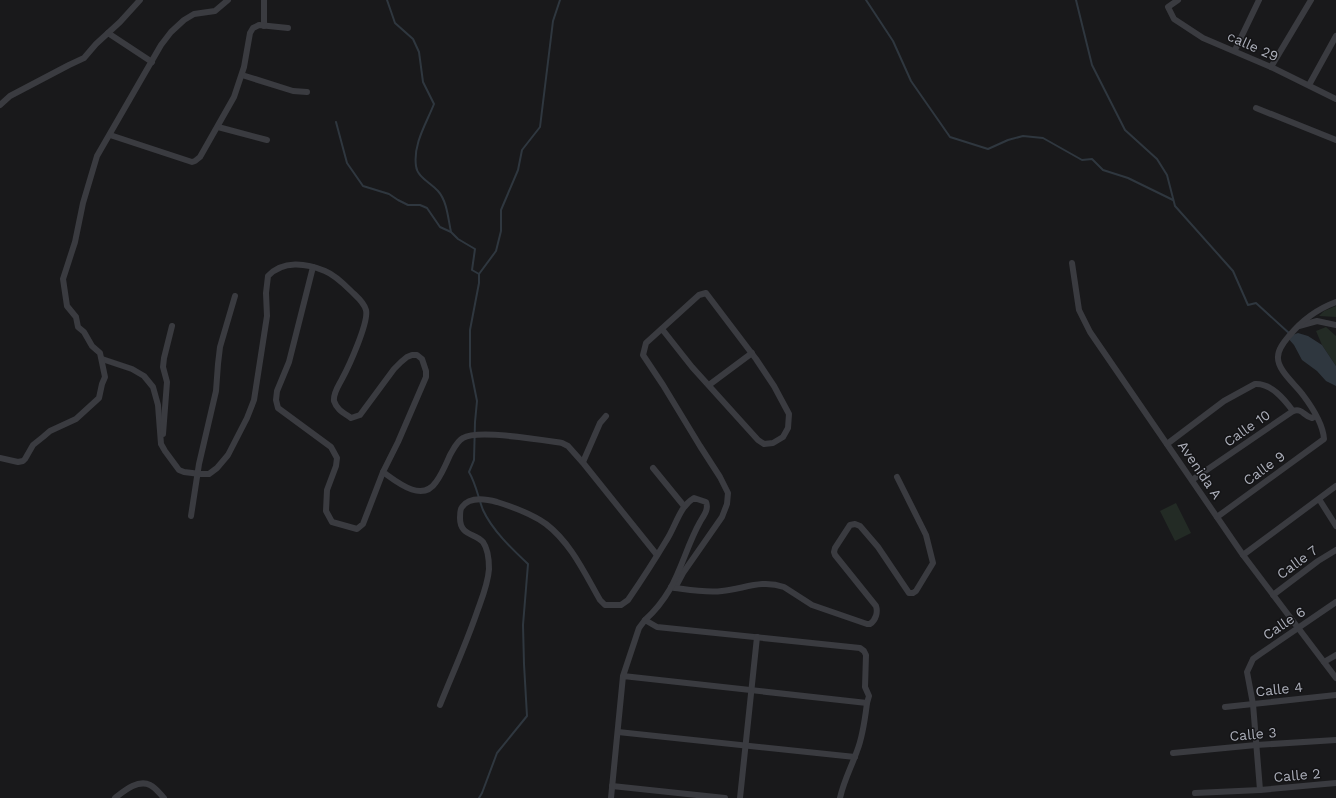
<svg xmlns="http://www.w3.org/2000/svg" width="1336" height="798" viewBox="0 0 1336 798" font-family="'Work Sans',sans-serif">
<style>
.green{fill:#232b25}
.water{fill:#2f373f}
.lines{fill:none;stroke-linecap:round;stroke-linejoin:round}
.stream{stroke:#2f373f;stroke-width:2}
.minor{stroke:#3a3b40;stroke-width:6}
.labels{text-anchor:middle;stroke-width:3;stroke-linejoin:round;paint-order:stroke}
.street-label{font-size:14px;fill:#acafba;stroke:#141416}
</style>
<rect width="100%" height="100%" fill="#19191b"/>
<g class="green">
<polygon points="1336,306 1336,317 1319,316 1324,311"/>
<polygon points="1326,327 1336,336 1336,366 1322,345 1316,331"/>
<polygon points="1176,503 1191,533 1175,541 1160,511"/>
</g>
<polygon class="water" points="1298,333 1308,336 1322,345 1336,366 1336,386 1326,381 1317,371 1302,360 1294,345 1287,337"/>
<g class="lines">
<g class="stream">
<path d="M 387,0 L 395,23 L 413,39 L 419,52 L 423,82 L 434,104 C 426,124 413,144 416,166 C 417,177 431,183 438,191 C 447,201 448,218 451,232"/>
<polyline points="866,0 893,41 911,81 950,137 988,149 1008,140 1023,136 1043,138 1082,160 1092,159 1103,170 1128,178 1173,200"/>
<polyline points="1076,0 1092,65 1125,130 1157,159 1167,175 1175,206 1233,271 1248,305 1256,303 1290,334"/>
<polyline points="336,122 347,163 363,186 389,194 398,200 408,205 420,205 427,208 440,227 451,232 458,239 475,249 472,270 479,274"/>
<path d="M 479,798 L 482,793 L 497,753 L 527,716 L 524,664 L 523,625 L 528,564 C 512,549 492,530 483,510 C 478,497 476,484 469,472 L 474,460 L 475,422 L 477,401 L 470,366 L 470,330 L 479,283 L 479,274 L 496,251 L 501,231 L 501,210 L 518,170 L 522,150 L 540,127 L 553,21 L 560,0"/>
</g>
<g class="minor">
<polyline points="1178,0 1168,7 1174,19 1203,38 1271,67 1336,99"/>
<polyline points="264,26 264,0"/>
<polyline points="108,33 152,62"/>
<polyline points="1235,50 1259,0"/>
<polyline points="1271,67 1311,0"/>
<polyline points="242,75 293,91 307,92"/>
<polyline points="1309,85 1336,36"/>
<polyline points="0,105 10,96 69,65 84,58 96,44 120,22 140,0"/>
<polyline points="1256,108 1336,140"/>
<polyline points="218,127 267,140"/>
<polyline points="110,135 192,162 195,161 200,157 234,97 244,67 250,33 253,28 259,25 288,28"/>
<polyline points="1072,263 1079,310 1090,332 1243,555 1336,678"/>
<polyline points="313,267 289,362 277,391 276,400 278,408 331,447 337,458 336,466 327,490 326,511 332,522 357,529 363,524 383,472"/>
<polyline points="1299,326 1317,321 1336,325"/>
<polyline points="662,329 692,367 758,440 764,444 773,443 783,437 788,428 789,414 774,386 756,359 706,293 699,295 646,343 643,355 663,385 700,446 720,477 728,493 727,504 722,517 683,573 675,588 671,587"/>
<path d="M 102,359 L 132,369 L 144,376 L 153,387 L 158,405 L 161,444 L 165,451 L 179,470 L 184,472 L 200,474 L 209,474 L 217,468 L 228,455 L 247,418 L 254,400 L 267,316 L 266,293 L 268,276 C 283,260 306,263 325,271 C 335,275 344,284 351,291 C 357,297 364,302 366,310 C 369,322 349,366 342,379 C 339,385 333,393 334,401 C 337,410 344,413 351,418 L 360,415 L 394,369 L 401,362 L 407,357 L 412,355 L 417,355 L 422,359 L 426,371 L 426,377 L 398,442 L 383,472 C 397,482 422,503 436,482 C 442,474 446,464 450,455 C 453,450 457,441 463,438 C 478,429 542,440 562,443 L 568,446 L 584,464 L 657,555"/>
<polyline points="709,385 752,353"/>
<polyline points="163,434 167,382 163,367 164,358 172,326"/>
<path d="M 1167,444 L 1224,401 L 1255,384 C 1271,383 1284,399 1293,411"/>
<polyline points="0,458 18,462 23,461 25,459 33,445 43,437 50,431 76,419 99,398 102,384 105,377 100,353 92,346 84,332 78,327 76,317 67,306 63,279 75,242 83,203 97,156 161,45 171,32 184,20 194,14 215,11 228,0"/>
<polyline points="583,462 600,423 606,416"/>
<polyline points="653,468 684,506"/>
<path d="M 1192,480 L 1293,411 C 1303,408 1303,416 1312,418 L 1316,416"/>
<polyline points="1319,499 1336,526"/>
<polyline points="191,516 199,464 216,391 218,364 220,347 235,296"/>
<path d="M 1217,517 L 1324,439 C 1323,423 1312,407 1303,395 C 1296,385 1277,370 1278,357 C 1278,349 1284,342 1289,336 C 1302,320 1317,309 1336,302"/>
<polyline points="1243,555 1336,486"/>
<path d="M 675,588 C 690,590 707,593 722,591 C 744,589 761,579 784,587 L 812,605 L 867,624 L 870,624 C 876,620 878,612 876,606 L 835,555 L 834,552 L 835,548 L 850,525 L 855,524 L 860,526 L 878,547 L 909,593 L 913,593 L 916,591 L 933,563 L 926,535 L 897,477"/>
<polyline points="1273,595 1318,561 1336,550"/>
<polyline points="1324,662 1336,655"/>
<path d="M 440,705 C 452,675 466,644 477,612 C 482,598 488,584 489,569 C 489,561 488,549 483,542 C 475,533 460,536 460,518 C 460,515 460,509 462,507 C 470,496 486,499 497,502 C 513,507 532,514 546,524 C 571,543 585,574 600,600 L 605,605 L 621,605 L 628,600 C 641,581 654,561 666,541 C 676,526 679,507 694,498 L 706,502 C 709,509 704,515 700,522 C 688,543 682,568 670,589 C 663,601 655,611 645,620"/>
<polyline points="1225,707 1336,695"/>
<polyline points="618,732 855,757"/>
<polyline points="1173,753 1256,745 1336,740"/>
<polyline points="612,786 725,798"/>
<polyline points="1260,790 1253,704 1247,672 1253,659 1260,654 1336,602"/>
<polyline points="1195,793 1260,790 1336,783"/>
<path d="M 115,798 C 124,791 138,779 150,785 C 156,788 160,794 164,798"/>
<polyline points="611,798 623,676 639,628 645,620 657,627 860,648 864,651 866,655 865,687 869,696 867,703 623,676"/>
<polyline points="740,798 757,637"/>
<path d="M 840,798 C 844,780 851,768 857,751 C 863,736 865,719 867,703"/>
</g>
</g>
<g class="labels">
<g class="street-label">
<text transform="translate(1253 46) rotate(24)" y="5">calle 29</text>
<text transform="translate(1247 428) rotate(-35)" y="5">Calle 10</text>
<text transform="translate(1264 468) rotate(-36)" y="5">Calle 9</text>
<text transform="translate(1200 470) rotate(56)" y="5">Avenida A</text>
<text transform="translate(1297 562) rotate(-36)" y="5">Calle 7</text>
<text transform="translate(1284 623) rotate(-34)" y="5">Calle 6</text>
<text transform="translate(1279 689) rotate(-6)" y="5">Calle 4</text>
<text transform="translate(1253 734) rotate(-5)" y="5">Calle 3</text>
<text transform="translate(1297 775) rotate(-5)" y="5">Calle 2</text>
</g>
</g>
</svg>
